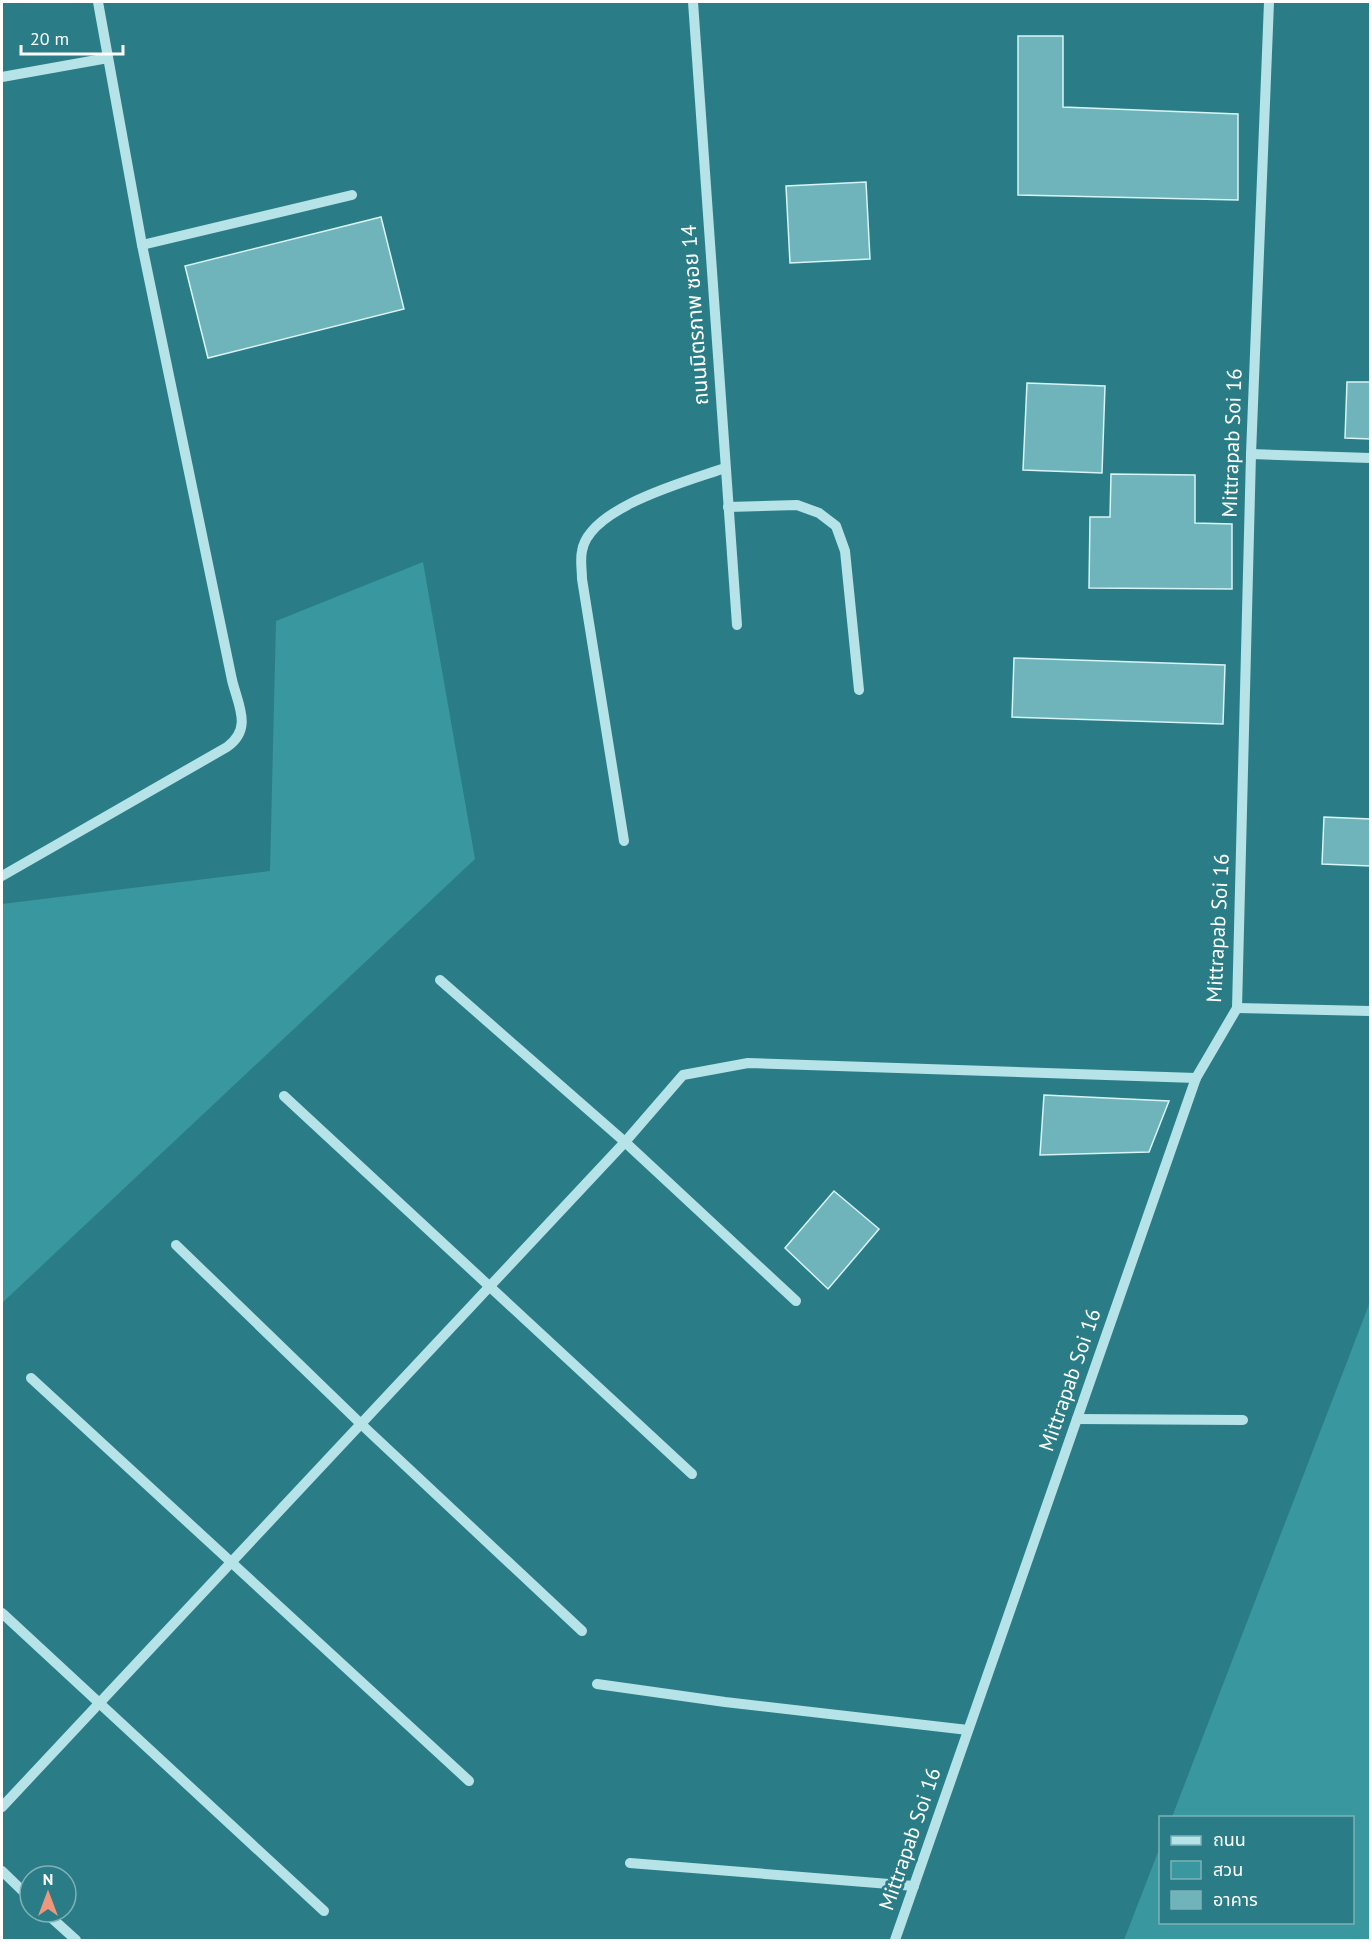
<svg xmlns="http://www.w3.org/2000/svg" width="1372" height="1942" viewBox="0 0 1372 1942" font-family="'PT Sans','Noto Sans Thai',sans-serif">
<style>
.green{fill:#38979f}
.building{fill:#6eb4ba;stroke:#d8f4f6;stroke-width:1.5}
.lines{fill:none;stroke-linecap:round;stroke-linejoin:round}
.minor{stroke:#b5e3e7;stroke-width:10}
.labels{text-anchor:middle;stroke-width:6;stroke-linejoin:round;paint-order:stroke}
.street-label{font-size:21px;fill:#fff;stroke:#2a7d86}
</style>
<rect width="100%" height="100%" fill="#2a7d86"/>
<g class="green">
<polygon points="423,562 475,859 2,1303 2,904 270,871 276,621"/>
<polygon points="1370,1302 1370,1940 1124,1940 1160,1847 1160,1922 1352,1922 1352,1818 1172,1817"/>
</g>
<g class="building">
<polygon points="1018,36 1063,36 1063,107 1238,114 1238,200 1018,195"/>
<polygon points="866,182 870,259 790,263 786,186"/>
<polygon points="381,217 404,309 208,358 185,266"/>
<polygon points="1347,382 1370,382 1370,439 1345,438"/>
<polygon points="1027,383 1105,386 1102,473 1023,470"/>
<polygon points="1111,474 1195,475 1195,523 1232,524 1232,589 1089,588 1090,517 1110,517"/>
<polygon points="1014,658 1225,665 1223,724 1012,717"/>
<polygon points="1324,817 1370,819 1370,866 1322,864"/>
<polygon points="1044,1095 1169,1101 1149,1152 1040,1155"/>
<polygon points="834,1191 879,1229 828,1289 785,1248"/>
</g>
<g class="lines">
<g class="minor">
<polyline points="693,2 737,625"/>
<polyline points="2,77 108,58"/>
<polyline points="142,245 352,195"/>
<polyline points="1251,454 1370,458"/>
<polyline points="728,507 797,505 819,513 836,526 845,551 859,690"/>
<path d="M 624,841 L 582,579 C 582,570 580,560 582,551 C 589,507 688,481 725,468"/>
<path d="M 2,876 L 227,747 C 253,729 238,705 232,680 L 142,245 L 98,2"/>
<polyline points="440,980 625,1142 796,1301"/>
<polyline points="1237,1008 1370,1011"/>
<polyline points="284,1096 692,1474"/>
<polyline points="176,1245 361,1424 582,1631"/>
<polyline points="31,1378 469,1781"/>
<polyline points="1077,1419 1243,1420"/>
<polyline points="2,1613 324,1911"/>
<polyline points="597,1684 725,1702 968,1730"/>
<polyline points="2,1807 625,1142 683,1075 748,1063 1196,1078"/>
<polyline points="630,1863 914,1886"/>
<polyline points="2,1871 30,1898"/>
<polyline points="45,1912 76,1940"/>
<polyline points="895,1940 1196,1078 1237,1008 1251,454 1269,2"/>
</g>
</g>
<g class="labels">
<g class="street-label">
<text transform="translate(695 315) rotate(-94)" y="7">ถนนมิตรภาพ ซอย 14</text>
<text transform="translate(1232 443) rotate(-88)" y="7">Mittrapab Soi 16</text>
<text transform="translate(1218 928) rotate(-87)" y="7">Mittrapab Soi 16</text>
<text transform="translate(1070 1380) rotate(-71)" y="7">Mittrapab Soi 16</text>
<text transform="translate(910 1839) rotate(-71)" y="7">Mittrapab Soi 16</text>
</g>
</g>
<rect width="1372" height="1942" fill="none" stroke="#ffffff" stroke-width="6"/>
<rect x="1159" y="1816" width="195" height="108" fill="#2a7d86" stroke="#7fb1b6" stroke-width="1.5"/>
<rect x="1171" y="1836" width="30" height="9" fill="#b5e3e7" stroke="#7fb1b6" stroke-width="1.5"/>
<text x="1213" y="1846" font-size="18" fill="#ffffff">ถนน</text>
<rect x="1171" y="1861" width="30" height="18" fill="#38979f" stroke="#7fb1b6" stroke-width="1.5"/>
<text x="1213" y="1876" font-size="18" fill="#ffffff">สวน</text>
<rect x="1171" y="1891" width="30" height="18" fill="#6eb4ba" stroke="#7fb1b6" stroke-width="1.5"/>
<text x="1213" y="1906" font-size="18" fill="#ffffff">อาคาร</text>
<g transform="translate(48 1894)"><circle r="28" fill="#2a7d86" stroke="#7fb1b6" stroke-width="1.5"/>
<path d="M0-4.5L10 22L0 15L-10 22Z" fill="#ee977c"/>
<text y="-9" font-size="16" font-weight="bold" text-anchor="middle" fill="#ffffff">N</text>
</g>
<path d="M21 45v9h102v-9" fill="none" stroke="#ffffff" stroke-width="3"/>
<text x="30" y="45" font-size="18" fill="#ffffff" stroke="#2a7d86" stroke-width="4.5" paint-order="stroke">20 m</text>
</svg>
